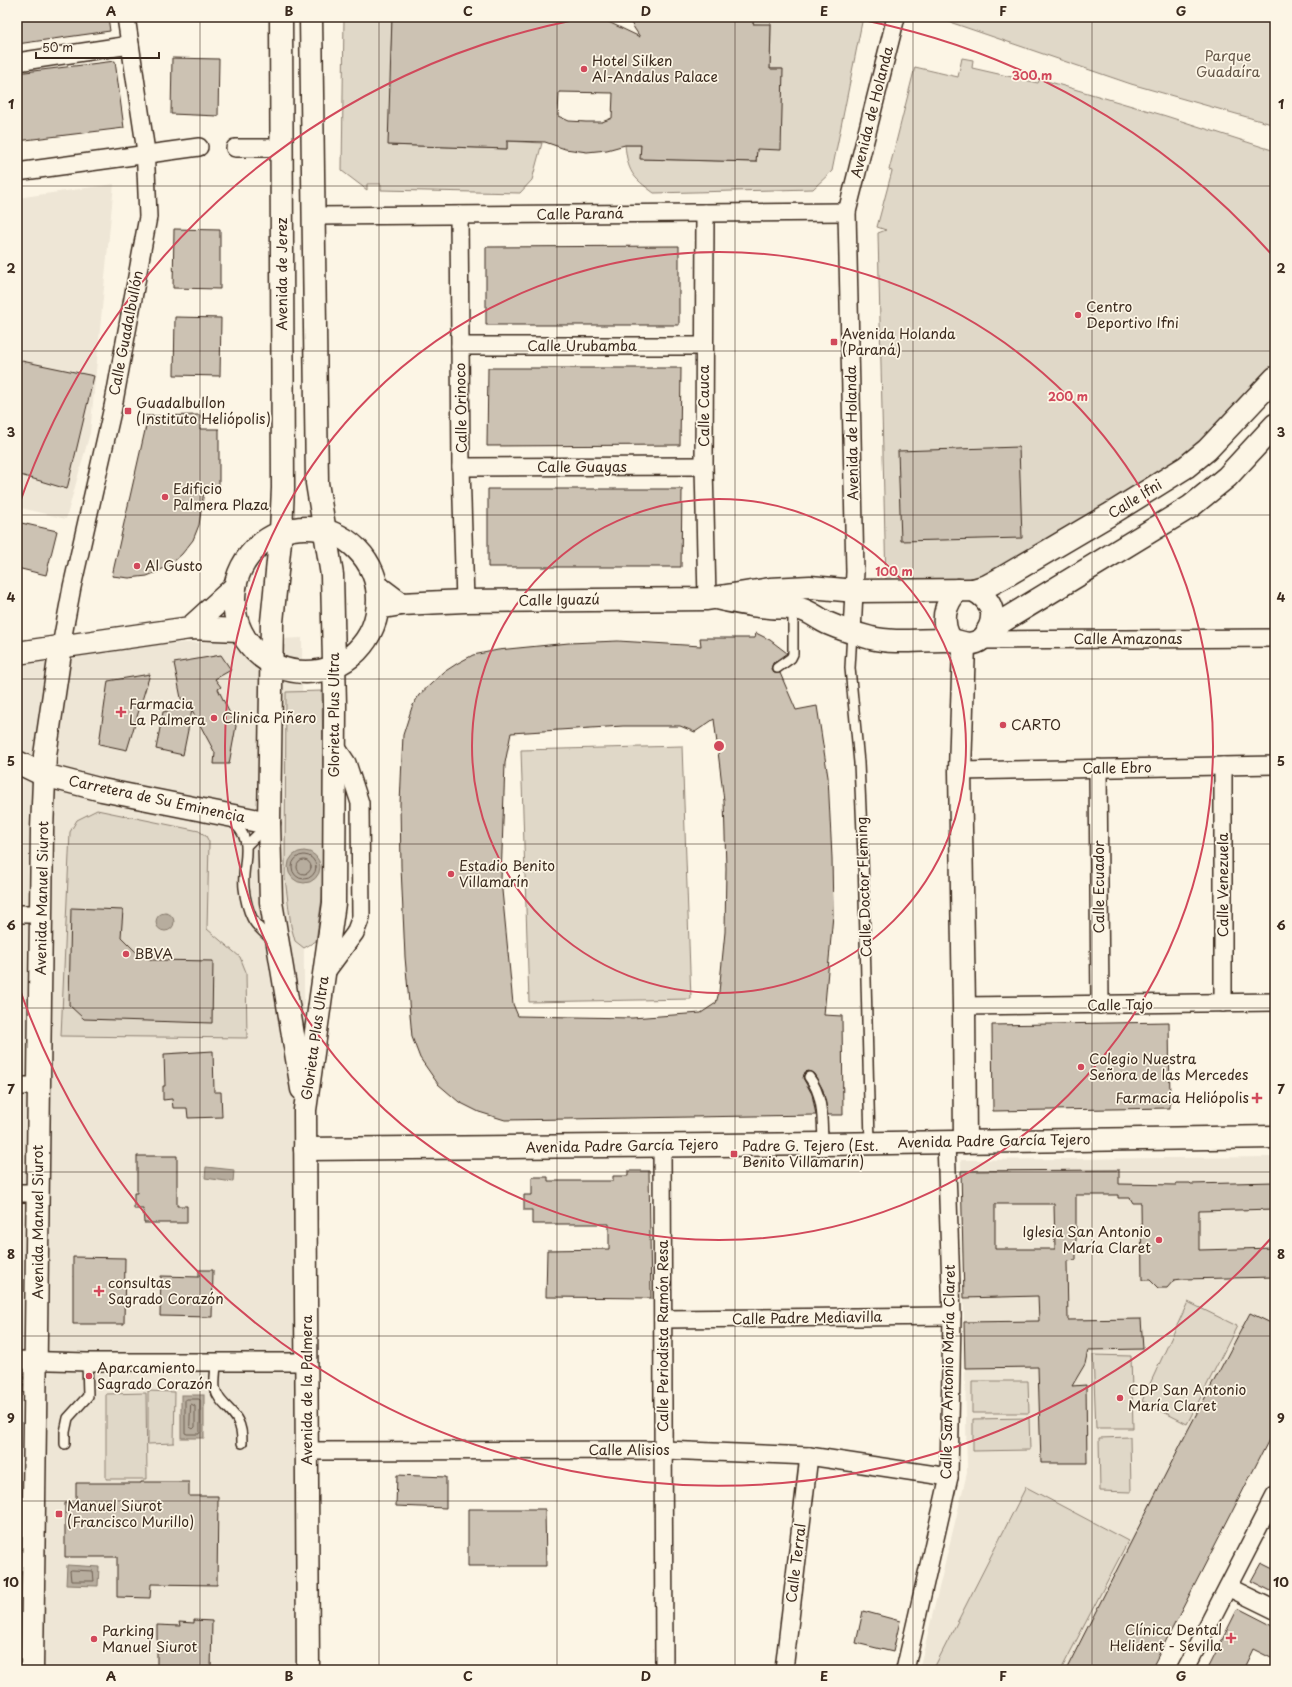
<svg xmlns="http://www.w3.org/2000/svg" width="1292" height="1687" viewBox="0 0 1292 1687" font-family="'Playpen Sans',sans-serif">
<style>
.built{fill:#eee6d6}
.green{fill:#e0d8c8;stroke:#8e8173}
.water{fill:#b7ad9e;stroke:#85796b}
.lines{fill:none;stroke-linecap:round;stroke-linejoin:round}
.shore{stroke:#6d5e51;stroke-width:1}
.building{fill:#ccc2b3;stroke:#3b2a1e;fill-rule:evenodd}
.lane-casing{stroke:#3b2a1e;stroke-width:12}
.street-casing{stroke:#3b2a1e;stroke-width:20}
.secondary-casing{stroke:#3b2a1e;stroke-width:25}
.primary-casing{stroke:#3b2a1e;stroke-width:25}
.lane{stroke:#fcf5e5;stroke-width:9}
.street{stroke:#fcf5e5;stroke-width:17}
.secondary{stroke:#fcf5e5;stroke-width:22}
.primary{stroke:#fcf5e5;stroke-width:22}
.grid{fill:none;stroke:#3b2a1e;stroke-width:1;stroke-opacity:0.55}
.ring{fill:none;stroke:#d1495b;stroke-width:2}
.poi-dot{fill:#d1495b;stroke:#fcf5e5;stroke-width:1.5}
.labels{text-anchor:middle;stroke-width:3.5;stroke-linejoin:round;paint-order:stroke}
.park-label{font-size:14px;fill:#645648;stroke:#fcf5e5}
.poi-label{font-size:14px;fill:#3b2a1e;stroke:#fcf5e5;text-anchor:start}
.street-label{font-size:14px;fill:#3b2a1e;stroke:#fcf5e5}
.centre{fill:#d1495b;stroke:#fcf5e5;stroke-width:2}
.ring-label{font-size:12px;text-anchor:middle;font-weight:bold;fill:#d1495b;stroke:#fcf5e5;stroke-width:3.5;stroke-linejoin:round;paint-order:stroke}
.neatline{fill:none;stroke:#3b2a1e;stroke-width:1.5}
.grid-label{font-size:13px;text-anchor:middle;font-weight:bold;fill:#3b2a1e}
</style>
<rect width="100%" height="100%" fill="#fcf5e5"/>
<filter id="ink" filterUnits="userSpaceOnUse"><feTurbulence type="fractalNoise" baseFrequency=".025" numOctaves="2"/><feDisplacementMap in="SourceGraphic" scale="8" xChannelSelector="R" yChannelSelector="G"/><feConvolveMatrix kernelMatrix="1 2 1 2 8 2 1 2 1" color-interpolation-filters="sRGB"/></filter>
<g filter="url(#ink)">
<g class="built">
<polygon points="114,184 90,433 66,519 17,507 17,198"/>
<polygon points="302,638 308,1670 17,1670 17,650"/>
<polygon points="1275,1157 1275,1428 1151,1670 919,1670 967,1473 961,1160"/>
</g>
<g class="green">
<polygon points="344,17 392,17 389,145 507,149 507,141 542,143 532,180 520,193 381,190 381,184 367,184 367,190 342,171"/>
<path d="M 753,17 L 863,17 L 832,171 L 813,189 L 654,193 C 632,177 628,172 625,145 L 641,145 L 641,159 L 756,162 L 757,149 L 782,69 L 770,69 L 771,25 L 753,24 Z"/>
<polygon points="935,17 1275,17 1275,125 1131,84"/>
<polygon points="962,58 973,60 972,68 1038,83 1040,79 1166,116 1275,151 1275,368 1203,446 981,580 886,584 878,233 886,230 877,227 892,171 889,170 915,67 958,77"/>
<polygon points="322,691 324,840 322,898 316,941 304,948 295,941 291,926 285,878 286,692"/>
<polygon points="682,746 691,999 529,1002 521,750"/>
<polygon points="97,810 199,831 206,836 209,842 207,929 240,957 246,972 247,1038 61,1036 70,832 77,820"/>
<polygon points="1188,1302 1237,1326 1187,1424 1142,1401"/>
<polygon points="1093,1355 1131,1356 1133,1428 1096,1428"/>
<polygon points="972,1381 1028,1381 1029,1413 972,1413"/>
<polygon points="148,1391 175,1392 174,1443 148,1444"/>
<polygon points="146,1393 147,1479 106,1479 106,1394"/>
<polygon points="1029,1418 1030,1450 973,1451 973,1419"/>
<polygon points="1130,1437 1131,1492 1100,1491 1099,1438"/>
<polygon points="1026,1487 1128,1541 1061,1670 933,1670"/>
</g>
<g class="water">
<circle cx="304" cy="867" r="16"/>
<circle cx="165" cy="922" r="9"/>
<polygon points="206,1167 234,1170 233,1182 205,1178"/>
<rect x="181" y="1395" width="23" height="43"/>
<polygon points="67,1565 99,1567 98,1586 66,1585"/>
</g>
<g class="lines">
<g class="shore">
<circle cx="304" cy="867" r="12"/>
<circle cx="304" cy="867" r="7"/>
<polygon points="187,1399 199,1399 200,1400 200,1432 199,1434 187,1434 185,1433 185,1401"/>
<polygon points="191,1404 195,1406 195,1427 193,1429 190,1427"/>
<polygon points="72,1570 93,1571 94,1581 71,1581 70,1571"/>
</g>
</g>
<g class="building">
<polygon points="17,17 108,17 110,31 17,44"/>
<path d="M 392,17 L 598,17 L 640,37 L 627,17 L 753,17 L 753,24 L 771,24 L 770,69 L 783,69 L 781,150 L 757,149 L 756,162 L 640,159 L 641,145 L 625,145 L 607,150 L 587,152 L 565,149 L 545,142 L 507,141 L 507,149 L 388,145 ZM 559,92 L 613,93 L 612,118 L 602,122 L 586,122 L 569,121 L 558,116 Z"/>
<polygon points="172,58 219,59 218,116 171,114"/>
<polygon points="115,61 124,128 17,141 17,73"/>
<polygon points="174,229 220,230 220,289 173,288"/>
<polygon points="679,246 679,325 486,325 486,247"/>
<polygon points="175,317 221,318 220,376 174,375"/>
<polygon points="17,360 94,376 67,489 17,474"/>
<polygon points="488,368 681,368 680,445 487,446"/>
<polygon points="200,415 200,429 219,429 219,493 204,491 199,525 193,540 182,554 171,564 157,572 147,576 129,578 112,576 146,426 145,416"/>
<polygon points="1019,447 1022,538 901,541 898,451"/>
<polygon points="488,489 682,489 681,567 488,567"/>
<polygon points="17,522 57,531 46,575 17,568"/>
<path d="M 756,633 L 770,640 L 787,653 L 773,663 L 771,669 L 774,673 L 780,673 L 796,710 L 817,706 L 828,777 L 832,858 L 833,915 L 824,1015 L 842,1016 L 843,1115 L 828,1115 L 823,1090 L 814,1074 L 809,1071 L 805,1072 L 803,1078 L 812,1094 L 816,1115 L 505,1120 L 479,1112 L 459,1102 L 438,1084 L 420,1058 L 412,1037 L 405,957 L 401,867 L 400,804 L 403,735 L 412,707 L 419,695 L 444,672 L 458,663 L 473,655 L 498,650 L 569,643 L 618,641 L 701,646 L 700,638 L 755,638 ZM 714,719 L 724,801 L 726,868 L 725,932 L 719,992 L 716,1003 L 701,1013 L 632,1018 L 518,1016 L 513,1004 L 501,880 L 505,763 L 511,733 L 623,726 L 680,726 L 695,732 Z"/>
<polygon points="221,655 231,670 215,679 221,687 218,689 236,726 229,764 214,764 215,753 192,710 183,755 156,749 163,712 183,708 174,663"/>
<polygon points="150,674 127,750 99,744 108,681"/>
<polygon points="71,908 123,910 121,937 137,953 144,957 152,960 213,961 212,1023 84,1019 69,1005"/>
<polygon points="1169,1022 1170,1108 993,1111 992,1025"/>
<polygon points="213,1051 214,1092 221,1092 222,1117 188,1118 187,1108 173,1108 172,1099 163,1100 163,1086 165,1086 164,1054"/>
<polygon points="137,1156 177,1156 177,1206 187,1206 187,1223 144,1223 143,1209 134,1209 134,1193 137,1193"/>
<path d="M 1119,1170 L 1119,1184 L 1176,1185 L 1176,1183 L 1190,1183 L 1191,1184 L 1275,1182 L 1275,1209 L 1199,1211 L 1199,1250 L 1275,1248 L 1275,1277 L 1182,1279 L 1174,1280 L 1167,1288 L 1158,1288 L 1150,1280 L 1142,1280 L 1141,1203 L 1133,1203 L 1130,1198 L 1118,1198 L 1118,1195 L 1076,1195 L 1076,1260 L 1067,1261 L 1068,1320 L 1141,1319 L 1143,1349 L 1088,1350 L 1085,1364 L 1072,1386 L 1086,1385 L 1087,1463 L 1041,1463 L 1038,1367 L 965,1368 L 964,1322 L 1039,1321 L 1038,1296 L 964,1298 L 961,1171 ZM 995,1204 L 1054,1204 L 1055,1249 L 995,1249 Z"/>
<polygon points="628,1171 649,1171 651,1298 546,1297 547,1250 609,1249 609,1224 532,1224 532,1210 524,1210 524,1195 532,1195 532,1177 548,1177 548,1181 613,1181 613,1176 628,1176"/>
<polygon points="73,1257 125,1258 124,1324 73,1324"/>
<polygon points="199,1270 213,1270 212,1317 160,1316 161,1276 199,1277"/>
<polygon points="1250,1313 1275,1325 1275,1428 1151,1670 1066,1670 1188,1430"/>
<polygon points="397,1475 446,1477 446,1508 396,1506"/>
<polygon points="141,1482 189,1482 189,1496 218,1496 217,1585 151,1584 150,1598 117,1597 117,1557 65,1557 65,1503 76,1503 76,1483 141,1483"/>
<polygon points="468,1509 545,1509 546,1566 468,1566"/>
<polygon points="1261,1563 1275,1570 1275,1593 1251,1581"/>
<polygon points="1238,1608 1275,1627 1275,1660 1253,1649 1243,1670 1207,1670"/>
<polygon points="863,1611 900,1621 893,1652 856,1643"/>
<polygon points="194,1620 212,1621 211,1670 157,1670 157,1625 180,1626 179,1622 194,1623"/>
</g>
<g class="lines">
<g class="lane-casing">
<g id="lane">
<polyline points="852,632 850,668 859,763 863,856 870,1143"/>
<polyline points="777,668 791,658 793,654 793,608"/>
<path d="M 229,820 C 258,838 241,863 244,888 C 245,897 248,910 252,918 C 256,927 267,935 273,941"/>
<polyline points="247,845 267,825"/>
<path d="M 809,1077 C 824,1096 822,1120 823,1144"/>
<path d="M 216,1362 C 216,1370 214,1380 215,1388 C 220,1410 243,1409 242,1443"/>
<polyline points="65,1444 65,1432 68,1418 88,1396 87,1362"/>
<polyline points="17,1668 32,1668"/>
</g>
</g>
<g class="street-casing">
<g id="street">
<polyline points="17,62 130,45"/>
<polyline points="235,148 281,148"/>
<polyline points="17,172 199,147"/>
<polyline points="705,213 704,466 707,599"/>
<polyline points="459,215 461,467 465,601"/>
<polyline points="314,216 847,212"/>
<polyline points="460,346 704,346"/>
<polyline points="461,467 704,466"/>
<polyline points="852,632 855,572 847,212 896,17"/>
<polyline points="981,640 1275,638"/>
<polyline points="61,646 72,587 113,407 148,217 145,145 126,17"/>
<polyline points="1098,768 1100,1005"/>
<polyline points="960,771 1275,765"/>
<polyline points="17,914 42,914"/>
<polyline points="324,975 355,933 361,917 360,803 347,763 335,745"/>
<polyline points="1223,1003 1223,766"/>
<polyline points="964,1006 1275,1002"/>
<polyline points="17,1086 39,1086"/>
<polyline points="662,1145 664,1670"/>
<polyline points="17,1193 38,1193"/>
<polyline points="663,1319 952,1316"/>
<polyline points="17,1360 87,1362 307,1362"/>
<polyline points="307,1451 664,1450 809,1456 949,1477"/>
<polyline points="1228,1587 1275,1610"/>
<polyline points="784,1670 809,1456"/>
<polyline points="905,1670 949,1477 952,1316 946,1142"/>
<polyline points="1185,1670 1275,1495"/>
</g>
</g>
<g class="secondary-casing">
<g id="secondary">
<polyline points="377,586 401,604"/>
<polyline points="973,590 987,586 1002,578 1109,515 1186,467 1207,450 1275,378"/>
<path d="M 378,608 L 401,604 L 465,601 L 707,599 L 770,589 L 810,587 L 856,591 L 973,590 C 983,595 990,601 992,612 C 993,622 988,636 979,641 C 967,647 961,641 950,640 C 923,639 896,644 871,638 C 856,634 841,629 827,623 C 818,619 810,611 800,609 C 790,607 780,608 770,607 C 752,606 734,602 716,598"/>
<polyline points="988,630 1190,507 1227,477 1275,425"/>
<path d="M 951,640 C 940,623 944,604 958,590"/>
<polyline points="964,644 960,771 964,1006 965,1142"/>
<polyline points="305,1149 823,1144 1275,1137"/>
<polyline points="32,1670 42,830 45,755 61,646"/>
</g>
</g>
<g class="primary-casing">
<g id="primary">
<polyline points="281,17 283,488 281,531 272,622 269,823 271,902 302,1089"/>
<circle cx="306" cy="600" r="72"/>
<polyline points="190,628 235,587"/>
<polyline points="17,653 190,628 239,630"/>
<polyline points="17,762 44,775 102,790 269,823"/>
<polyline points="308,1670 305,1110 334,903 335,705 332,575 317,483 311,17"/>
</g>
</g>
<use href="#lane" class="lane"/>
<use href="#street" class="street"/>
<use href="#secondary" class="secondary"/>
<use href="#primary" class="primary"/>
</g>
</g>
<path class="grid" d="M 200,17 L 200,1670M 379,17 L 379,1670M 557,17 L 557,1670M 735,17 L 735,1670M 913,17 L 913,1670M 1092,17 L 1092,1670M 17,186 L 1275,186M 17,351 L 1275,351M 17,515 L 1275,515M 17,679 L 1275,679M 17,844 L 1275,844M 17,1008 L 1275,1008M 17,1172 L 1275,1172M 17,1336 L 1275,1336M 17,1501 L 1275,1501"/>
<g class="ring">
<circle cx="719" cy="746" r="247"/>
<circle cx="719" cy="746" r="494"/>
<path d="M1273 1236A740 740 0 0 1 17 981M17 511A740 740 0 0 1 591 17M847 17A740 740 0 0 1 1273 256"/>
</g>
<g class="poi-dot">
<circle cx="584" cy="69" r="4"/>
<circle cx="1078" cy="315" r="4"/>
<rect x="830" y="338" width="8" height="8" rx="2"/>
<rect x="124" y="407" width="8" height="8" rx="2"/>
<circle cx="165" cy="497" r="4"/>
<circle cx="137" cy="566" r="4"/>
<path d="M119 706h4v4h4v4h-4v4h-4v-4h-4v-4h4z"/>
<circle cx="214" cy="718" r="4"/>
<circle cx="1003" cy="725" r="4"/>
<circle cx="451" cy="874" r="4"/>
<circle cx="126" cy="954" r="4"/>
<circle cx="1081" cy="1067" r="4"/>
<path d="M1255 1092h4v4h4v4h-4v4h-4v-4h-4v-4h4z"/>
<rect x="730" y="1150" width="8" height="8" rx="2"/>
<circle cx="1159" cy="1240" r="4"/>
<path d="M97 1285h4v4h4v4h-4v4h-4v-4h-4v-4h4z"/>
<circle cx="89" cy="1376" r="4"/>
<circle cx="1120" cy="1398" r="4"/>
<rect x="55" y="1510" width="8" height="8" rx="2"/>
<path d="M1229 1632h4v4h4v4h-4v4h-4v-4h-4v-4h4z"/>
<circle cx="94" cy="1639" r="4"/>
</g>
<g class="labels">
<g class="park-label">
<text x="1228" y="61">Parque<tspan x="1228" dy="16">Guadaíra</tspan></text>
</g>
<g class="poi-label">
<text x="592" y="66">Hotel Silken<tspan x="592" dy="16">Al-Andalus Palace</tspan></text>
<text x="1086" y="312">Centro<tspan x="1086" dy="16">Deportivo Ifni</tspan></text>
<text x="842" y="339">Avenida Holanda<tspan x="842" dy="16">(Paraná)</tspan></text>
<text x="136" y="408">Guadalbullon<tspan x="136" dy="16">(Instituto Heliópolis)</tspan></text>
<text x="173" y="494">Edificio<tspan x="173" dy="16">Palmera Plaza</tspan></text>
<text x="145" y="571">Al Gusto</text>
<text x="129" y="709">Farmacia<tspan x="129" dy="16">La Palmera</tspan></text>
<text x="222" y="723">Clinica Piñero</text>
<text x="1011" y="730">CARTO</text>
<text x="459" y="871">Estadio Benito<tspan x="459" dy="16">Villamarín</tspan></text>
<text x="134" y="959">BBVA</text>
<text x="1089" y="1064">Colegio Nuestra<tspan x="1089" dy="16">Señora de las Mercedes</tspan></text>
<text x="1249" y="1103" text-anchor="end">Farmacia Heliópolis</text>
<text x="742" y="1151">Padre G. Tejero (Est.<tspan x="742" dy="16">Benito Villamarín)</tspan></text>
<text x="1151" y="1237" text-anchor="end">Iglesia San Antonio<tspan x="1151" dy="16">María Claret</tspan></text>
<text x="108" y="1288">consultas<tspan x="108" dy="16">Sagrado Corazón</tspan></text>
<text x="97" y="1373">Aparcamiento<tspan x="97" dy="16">Sagrado Corazón</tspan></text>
<text x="1128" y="1395">CDP San Antonio<tspan x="1128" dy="16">María Claret</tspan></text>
<text x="67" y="1511">Manuel Siurot<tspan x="67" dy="16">(Francisco Murillo)</tspan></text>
<text x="1222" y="1635" text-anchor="end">Clínica Dental<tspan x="1222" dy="16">Helident - Sevilla</tspan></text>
<text x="102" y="1636">Parking<tspan x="102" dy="16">Manuel Siurot</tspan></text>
</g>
<g class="street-label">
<text transform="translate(872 112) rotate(-76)" y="5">Avenida de Holanda</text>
<text transform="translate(580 214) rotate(-1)" y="5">Calle Paraná</text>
<text transform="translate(282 274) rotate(-90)" y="5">Avenida de Jerez</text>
<text transform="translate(126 333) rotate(-79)" y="5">Calle Guadalbullón</text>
<text x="582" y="351">Calle Urubamba</text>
<text transform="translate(704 406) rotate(-90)" y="5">Calle Cauca</text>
<text transform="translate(461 408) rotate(-91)" y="5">Calle Orinoco</text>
<text transform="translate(852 433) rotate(-91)" y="5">Avenida de Holanda</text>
<text x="582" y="472">Calle Guayas</text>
<text transform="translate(1135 499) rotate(-32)" y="5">Calle Ifni</text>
<text transform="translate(559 600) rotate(-1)" y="5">Calle Iguazú</text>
<text x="1128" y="644">Calle Amazonas</text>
<text transform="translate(334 715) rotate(-90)" y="5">Glorieta Plus Ultra</text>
<text transform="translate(1117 768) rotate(-1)" y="5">Calle Ebro</text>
<text transform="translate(157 799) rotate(12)" y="5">Carretera de Su Eminencia</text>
<text transform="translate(1223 885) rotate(-90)" y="5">Calle Venezuela</text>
<text transform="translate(864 887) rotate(-92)" y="5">Calle Doctor Fleming</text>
<text transform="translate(1099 887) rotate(-90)" y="5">Calle Ecuador</text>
<text transform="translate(42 898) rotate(-89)" y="5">Avenida Manuel Siurot</text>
<text transform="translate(1120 1005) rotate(-1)" y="5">Calle Tajo</text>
<text transform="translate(315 1038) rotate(-82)" y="5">Glorieta Plus Ultra</text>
<text transform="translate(994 1141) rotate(-1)" y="5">Avenida Padre García Tejero</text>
<text transform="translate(622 1146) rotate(-1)" y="5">Avenida Padre García Tejero</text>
<text transform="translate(38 1222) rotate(-90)" y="5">Avenida Manuel Siurot</text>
<text transform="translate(807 1318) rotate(-1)" y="5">Calle Padre Mediavilla</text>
<text transform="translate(663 1336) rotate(-90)" y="5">Calle Periodista Ramón Resa</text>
<text transform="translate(948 1372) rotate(-89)" y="5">Calle San Antonio María Claret</text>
<text transform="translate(307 1390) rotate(-90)" y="5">Avenida de la Palmera</text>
<text x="629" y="1455">Calle Alisios</text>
<text transform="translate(796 1563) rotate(-83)" y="5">Calle Terral</text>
</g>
</g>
<circle cx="719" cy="746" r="6" class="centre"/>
<g class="ring-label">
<text x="1032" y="80">300 m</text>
<text x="1068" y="401">200 m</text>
<text x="894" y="576">100 m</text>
</g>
<rect width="1292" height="1687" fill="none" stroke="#fcf5e5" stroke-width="44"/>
<path d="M36 52v6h123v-6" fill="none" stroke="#3b2a1e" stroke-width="2"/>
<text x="42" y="52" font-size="12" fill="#3b2a1e" stroke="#fcf5e5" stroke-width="3" paint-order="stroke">50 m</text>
<rect x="22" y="22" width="1248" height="1643" class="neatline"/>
<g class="grid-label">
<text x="111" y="16">A</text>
<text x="289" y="16">B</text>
<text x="468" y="16">C</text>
<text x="646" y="16">D</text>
<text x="824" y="16">E</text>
<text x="1003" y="16">F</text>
<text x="1181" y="16">G</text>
<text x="11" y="109">1</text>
<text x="1281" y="109">1</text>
<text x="11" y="273">2</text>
<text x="1281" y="273">2</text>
<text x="11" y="437">3</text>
<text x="1281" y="437">3</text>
<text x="11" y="602">4</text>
<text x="1281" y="602">4</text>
<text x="11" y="766">5</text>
<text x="1281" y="766">5</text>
<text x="11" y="930">6</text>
<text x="1281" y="930">6</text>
<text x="11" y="1094">7</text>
<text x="1281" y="1094">7</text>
<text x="11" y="1259">8</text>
<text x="1281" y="1259">8</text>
<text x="11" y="1423">9</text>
<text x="1281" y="1423">9</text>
<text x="11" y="1587">10</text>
<text x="1281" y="1587">10</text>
<text x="111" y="1681">A</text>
<text x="289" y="1681">B</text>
<text x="468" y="1681">C</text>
<text x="646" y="1681">D</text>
<text x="824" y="1681">E</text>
<text x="1003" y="1681">F</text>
<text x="1181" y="1681">G</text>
</g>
</svg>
